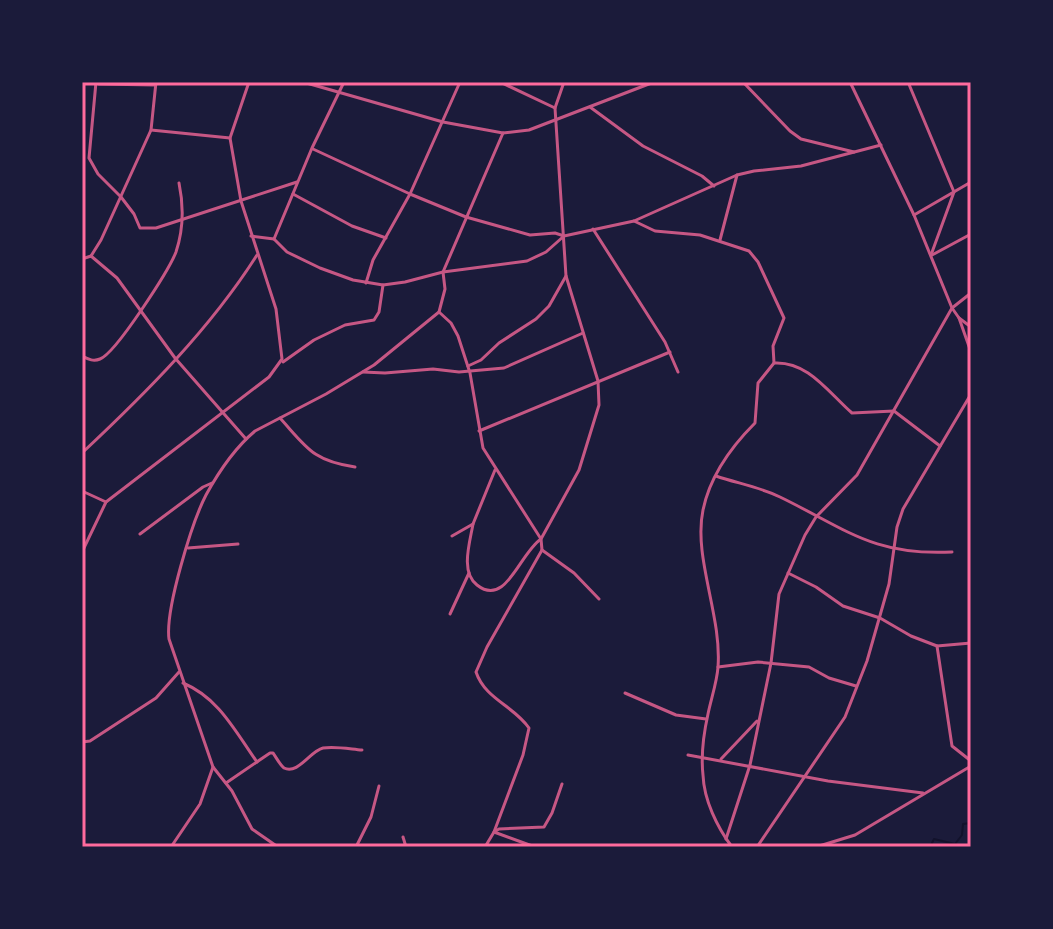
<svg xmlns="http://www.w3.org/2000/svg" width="1053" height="929" viewBox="0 0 1053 929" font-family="Inter,sans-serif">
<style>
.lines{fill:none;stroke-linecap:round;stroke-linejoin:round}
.stream{stroke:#12122b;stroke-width:2}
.minor{stroke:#c65784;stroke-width:3}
.tertiary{stroke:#c65784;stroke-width:3}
.neatline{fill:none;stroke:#ff6b9d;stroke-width:3}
</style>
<rect width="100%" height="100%" fill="#1b1b3a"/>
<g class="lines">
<polyline class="stream" points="930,847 934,839 955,844 962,835 963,824 971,823"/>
<g class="minor">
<polyline points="96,82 89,158 98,174 121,197 134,214 140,228 156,228 297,182"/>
<polyline points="344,82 312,148 274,239 287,252 320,268 353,280 383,285 405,282 443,272 527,261 546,252 564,236 634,221 737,175 754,171 801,166 881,145"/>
<polyline points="500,82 555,108"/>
<polyline points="564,82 555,108 566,276 598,381 599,405 579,470 541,539 542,550 574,573 599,599"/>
<polyline points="743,82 790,131 801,139 854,152"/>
<polyline points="908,82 954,192 931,255"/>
<polyline points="99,84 155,85"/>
<polyline points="590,107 643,146 702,176 714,186"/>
<polyline points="151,130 230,138"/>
<polyline points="313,149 410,194 466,217 530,235 555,233 564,236"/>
<polyline points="293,194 352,226 386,238"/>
<polyline points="914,215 971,182"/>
<polyline points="634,221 655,231 700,235 749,251 758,262 784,318 773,346 774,363"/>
<polyline points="593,229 665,342 678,372"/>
<polyline points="251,236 274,239"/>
<polyline points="720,240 737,175"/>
<polyline points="932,255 971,234"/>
<polyline points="91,256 101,240 151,130 156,82"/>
<polyline points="82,259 91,256 117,278 175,358 246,439"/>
<polyline points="366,283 373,260 410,194 460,82"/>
<path d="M 439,312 L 451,323 L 458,336 L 470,373 L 483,448 L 541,539 C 519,554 506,608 477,585 C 460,572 470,542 473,524"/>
<polyline points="959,318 971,352"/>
<path d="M 82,356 C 88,359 93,362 100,359 C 116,353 169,270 176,252 C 184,228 184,207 179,183"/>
<polyline points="283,362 314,340 345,325 374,320 379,312 383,285"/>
<polyline points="468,366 481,360 499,343 536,319 549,306 566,276"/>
<polyline points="363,372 385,373 433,369 459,372 504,368 583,333"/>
<path d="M 280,418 C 307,448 313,461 355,467"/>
<polyline points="479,431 670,352"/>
<path d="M 82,453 C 146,393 210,329 257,255"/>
<path d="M 716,476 C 736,483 760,487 780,497 C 846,529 873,556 952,552"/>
<polyline points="82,491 106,502"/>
<polyline points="140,534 203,487 212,483"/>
<polyline points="452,536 473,524 495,470"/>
<polyline points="188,548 238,544"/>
<polyline points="82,552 106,502 269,377 282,359 276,309 241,201 230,138 249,82"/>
<polyline points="788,573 816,587 843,606 880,618 911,636 937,646 971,643"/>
<polyline points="450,614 469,573"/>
<polyline points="937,646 952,746 971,761"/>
<polyline points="718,667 758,662 809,667 829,678 856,686"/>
<path d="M 183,683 C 219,698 235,731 257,762"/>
<polyline points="82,684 82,696"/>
<polyline points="625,693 676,715 706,719"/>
<polyline points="82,742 90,741 156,698 179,672"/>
<polyline points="688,755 828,781 923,793"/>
<polyline points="721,759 757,721"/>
<path d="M 226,783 L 270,753 L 273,753 C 276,757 280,765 284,768 C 298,775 310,751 323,748 C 335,746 350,749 362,750"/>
<polyline points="403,837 406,847"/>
<polyline points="726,839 750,765 771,663 779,594 805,535 816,517 857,475 952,308 971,293"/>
<polyline points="171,847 200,804 213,767"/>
<path d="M 278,847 L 252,829 L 232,791 L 213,767 L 169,639 C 165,610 192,522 206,495 C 218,473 236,447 255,431 L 326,394 L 374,365 L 439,312 L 445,289 L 443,272 L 503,133"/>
<polyline points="356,847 371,817 379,786"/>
<polyline points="485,847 494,832 499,829 544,827 552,813 562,784"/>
<path d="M 535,847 L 494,832 L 523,755 L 529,728 C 514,706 485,699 476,672 L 487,647 L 542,550"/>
<path d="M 732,847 C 717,827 704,800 703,775 C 701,757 704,732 708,714 C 711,699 717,682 718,667 C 722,616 693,557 703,510 C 710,476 731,447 755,423 L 758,383 L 774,363 C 808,361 828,392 852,413 L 894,411 L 940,446"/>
<polyline points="757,847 845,717 867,661 889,584 897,527 903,509 971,394"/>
<polyline points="816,847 855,835 971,766"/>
</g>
<g class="tertiary">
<polyline points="303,82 443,122 503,133 529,130 654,82"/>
<polyline points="850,82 914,215 952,308 959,318 971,327"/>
</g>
</g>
<rect width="1053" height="929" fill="none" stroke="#1b1b3a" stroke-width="168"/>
<rect x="84" y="84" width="885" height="761" class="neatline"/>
</svg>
